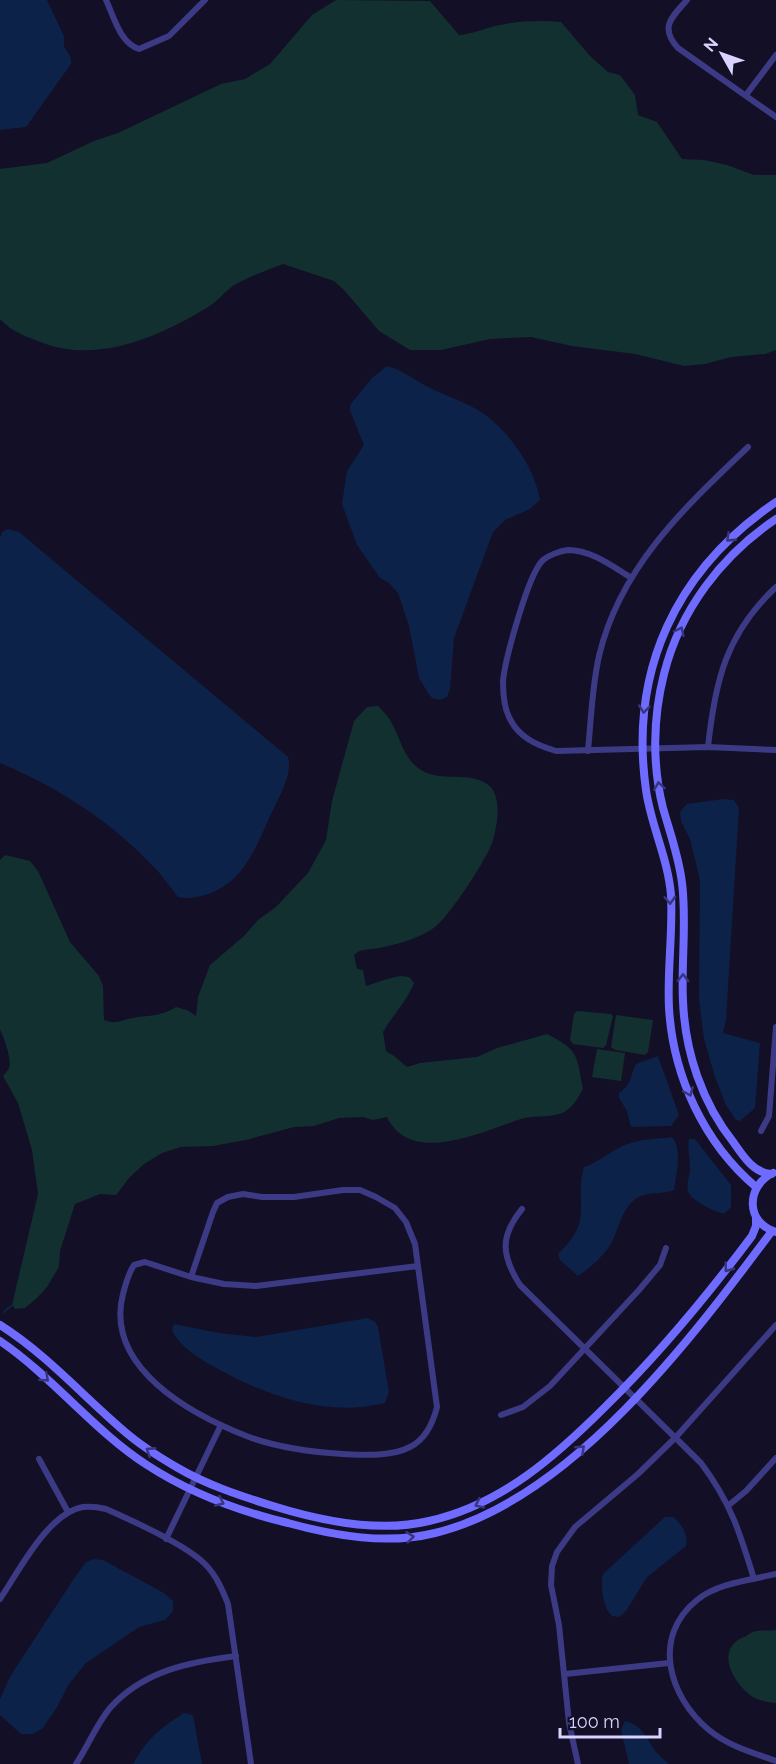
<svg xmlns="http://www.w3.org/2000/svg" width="776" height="1764" viewBox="0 0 776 1764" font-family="Raleway,sans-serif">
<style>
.green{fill:#12302f}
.water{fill:#0c2248}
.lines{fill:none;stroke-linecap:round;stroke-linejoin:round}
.stream{stroke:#0c2248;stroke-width:2}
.street{stroke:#3d3a85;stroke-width:6}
.secondary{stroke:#6f6bff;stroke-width:8}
.oneway{stroke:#38347d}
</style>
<rect width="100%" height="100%" fill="#130f26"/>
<g class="green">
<path d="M 336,0 L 430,1 L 459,35 C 472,34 483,29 495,26 C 517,21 539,20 561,22 L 591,57 L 608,72 L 620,75 L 635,95 L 638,115 L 657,122 L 682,159 L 704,160 L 727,165 L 754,175 L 776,175 L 776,350 L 765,354 L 731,357 L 705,364 L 684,366 L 635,354 L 572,346 L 531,337 L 490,339 L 441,350 L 410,350 L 379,331 L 344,290 L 334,281 L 283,264 C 267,270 251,276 236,284 C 226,290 218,301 208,307 C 161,336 98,364 43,343 C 27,337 12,332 0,319 L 0,169 L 47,163 L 94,141 L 118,133 L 221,84 L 245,79 L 270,64 L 312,15 Z"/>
<path d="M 378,706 C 382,710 387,715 390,720 C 400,736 402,755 417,767 C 436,784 467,770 487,784 C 504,794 497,832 490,848 C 481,867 450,915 435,927 C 419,939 398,944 379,948 C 369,950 361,948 354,955 L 357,969 L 363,970 L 366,986 L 387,979 L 400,976 L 409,977 L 414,983 C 407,1001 393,1015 383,1032 L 386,1051 L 394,1056 L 407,1067 L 420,1063 L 477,1057 L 497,1048 L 547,1034 C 580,1051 576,1055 583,1089 C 578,1098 572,1109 562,1113 C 550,1118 534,1115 521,1119 C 483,1131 411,1167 387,1117 L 373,1120 L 363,1117 L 339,1118 L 314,1126 L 294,1127 L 246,1140 L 213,1146 L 181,1147 L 162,1153 L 144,1164 L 130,1177 L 116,1195 L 100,1194 L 75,1204 L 60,1251 L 59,1267 L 47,1287 L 37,1298 L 25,1308 L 15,1309 L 12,1305 L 38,1194 L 32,1150 L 18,1103 L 3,1076 C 5,1073 8,1071 9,1068 C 12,1059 4,1038 0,1029 L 0,860 L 5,855 L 30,861 L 38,871 L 70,942 L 99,976 L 103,986 L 104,1020 C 117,1025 120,1020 133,1018 C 152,1014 157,1018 176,1007 L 187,1010 L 196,1016 L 198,997 L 210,965 L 244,936 L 258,920 L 276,907 L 308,873 L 326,840 L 332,801 L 354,721 L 367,707 Z"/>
<polygon points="577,1011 611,1014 613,1016 606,1045 603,1048 573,1044 570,1040 574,1014"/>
<polygon points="616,1015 653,1020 648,1052 645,1055 615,1050 611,1047"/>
<polygon points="597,1049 625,1053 621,1081 592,1077"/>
<path d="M 776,1630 L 776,1703 C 769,1702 759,1701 753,1697 C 733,1684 714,1649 744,1637 C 749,1635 752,1631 757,1631 C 763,1630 770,1631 776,1630 Z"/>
</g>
<g class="water">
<polygon points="0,0 47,0 64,36 64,46 71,58 71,64 26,127 0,130"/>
<path d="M 387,366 C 403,370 414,380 428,387 C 444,395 463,401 478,410 C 507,428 535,467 540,500 L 530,509 L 505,520 L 493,532 L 454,638 L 450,689 L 447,697 L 440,700 L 432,698 L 428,693 L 419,678 L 409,626 L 398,593 L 389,583 L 380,578 L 357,545 L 342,504 L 347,471 L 364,445 L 350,411 L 350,405 L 372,378 Z"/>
<path d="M 8,529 L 19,532 L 288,757 C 293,773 280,795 273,810 C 256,846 244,886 201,896 C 193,898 187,899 178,897 C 170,887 162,875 152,865 C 109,820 57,787 0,763 L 0,538 L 2,532 Z"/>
<polygon points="723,799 734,800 739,808 726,1020 723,1033 760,1043 755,1108 740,1121 736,1120 726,1105 715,1077 704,1039 699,999 700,880 690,839 681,821 680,812 687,804"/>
<path d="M 658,1056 L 679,1115 L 671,1126 L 631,1127 L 627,1111 L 619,1098 L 619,1093 C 633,1083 629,1078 636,1064 Z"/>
<path d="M 672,1137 C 683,1151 676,1174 674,1190 C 661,1195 649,1191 637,1198 C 620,1209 619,1232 609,1247 C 600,1259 590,1268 578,1276 L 560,1260 L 558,1254 C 567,1245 577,1234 580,1221 C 583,1204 578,1185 584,1167 C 596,1164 612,1150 625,1145 C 639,1139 657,1139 672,1137 Z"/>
<path d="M 689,1139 L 695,1139 L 731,1185 L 731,1207 L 724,1214 C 714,1211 692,1202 688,1191 C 686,1185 690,1175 690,1168 C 690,1157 687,1150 689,1139 Z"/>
<path d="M 368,1318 L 375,1322 L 378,1327 L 389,1392 L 385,1403 C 328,1417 272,1398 222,1371 C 202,1360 184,1351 172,1331 L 174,1324 L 219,1333 L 256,1337 Z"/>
<path d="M 665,1517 L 673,1517 C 681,1523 689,1535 686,1546 L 647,1577 L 626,1611 L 619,1617 L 612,1616 C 603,1608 600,1586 603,1574 Z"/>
<polygon points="94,1559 103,1560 164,1593 173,1601 173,1611 165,1620 139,1627 86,1663 69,1684 56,1709 42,1729 33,1734 21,1734 0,1715 0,1699 11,1675 75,1577 86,1562"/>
<path d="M 184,1713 L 193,1715 L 202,1764 L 133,1764 C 147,1739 160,1728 184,1713 Z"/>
<path d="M 625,1721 C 644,1725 647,1742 658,1754 C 661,1758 666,1761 669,1764 L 629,1764 L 621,1730 Z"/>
</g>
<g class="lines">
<polyline class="stream" points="4,1312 12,1305"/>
<g class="street">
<path d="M 106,0 C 114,17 120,43 139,49 L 169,36 L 205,0"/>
<path d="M 687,0 C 672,17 659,27 678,48 L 776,117"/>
<polyline points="746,95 776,55"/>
<path d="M 630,577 C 612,566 591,550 568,550 C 560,551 549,555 543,560 C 528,574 505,660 503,681 C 503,693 504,707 509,717 C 518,737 536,745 556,751 L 708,747 L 776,750"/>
<path d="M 708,747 C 715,681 726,634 776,587"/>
<path d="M 588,751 C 591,719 592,687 599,656 C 620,567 685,507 748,447"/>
<polyline points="761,1131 769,1116 776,1027"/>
<path d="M 522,1209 C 500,1236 501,1255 520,1285 L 701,1463 C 731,1503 740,1533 754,1579"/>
<path d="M 191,1277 L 213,1212 L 217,1203 L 228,1197 L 243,1194 L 262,1197 L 294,1197 L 343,1190 L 360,1190 L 376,1197 L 395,1208 L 406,1222 L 415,1244 L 437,1407 C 433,1423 426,1439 410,1447 C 391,1457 363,1455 343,1454 C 311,1452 279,1448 249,1437 C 192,1415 104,1368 123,1294 C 126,1283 128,1274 134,1265 L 145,1262 L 191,1277 L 224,1284 L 256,1286 L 418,1266"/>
<polyline points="501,1415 523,1407 550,1386 639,1290 660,1265 666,1248"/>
<polyline points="39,1459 68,1512"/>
<polyline points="729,1505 746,1491 776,1458"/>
<polyline points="166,1539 221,1425"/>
<path d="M 776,1574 C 751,1580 718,1583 697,1600 C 651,1637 669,1697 709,1730 C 728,1746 754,1753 776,1761"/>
<path d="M 0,1599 C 19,1571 48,1513 83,1507 C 91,1506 98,1507 106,1509 C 131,1520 186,1545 205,1564 C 216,1575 222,1589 228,1604 L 251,1764"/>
<polyline points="565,1674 669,1663"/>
<path d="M 76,1764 C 88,1746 96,1725 110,1708 C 143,1671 189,1662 236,1656"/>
<polyline points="578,1764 569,1723 559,1625 551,1585 552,1566 557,1552 575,1527 638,1474 676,1437 776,1325"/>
</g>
<g class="secondary">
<path d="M 773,1173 C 746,1186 745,1223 776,1232"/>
<path d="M 771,1174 C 754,1173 743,1156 734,1143 C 702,1103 685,1052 683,1001 C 681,962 687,922 682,883 C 679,857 670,833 663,808 C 652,765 653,717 664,674 C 680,610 722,555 776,519"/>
<path d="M 756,1187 C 704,1143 673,1076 669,1008 C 667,971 673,933 671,895 C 668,858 651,826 646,790 C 629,670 676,570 776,502"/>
<path d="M 0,1325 C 46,1354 83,1396 124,1431 C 140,1445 159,1457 178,1468 C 207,1485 241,1496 273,1506 C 321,1521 379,1533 429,1521 C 501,1505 556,1456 606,1406 C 660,1353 707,1296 752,1236 L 756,1226 L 756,1218"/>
<path d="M 0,1341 C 53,1377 93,1430 147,1465 C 190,1493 238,1511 288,1523 C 335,1536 387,1545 435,1533 C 571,1500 692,1338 772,1231"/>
</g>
</g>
<defs><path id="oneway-chevron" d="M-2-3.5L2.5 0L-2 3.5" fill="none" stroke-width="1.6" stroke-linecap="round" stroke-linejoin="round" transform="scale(1.5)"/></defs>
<g class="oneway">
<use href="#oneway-chevron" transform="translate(730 538) rotate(137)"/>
<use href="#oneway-chevron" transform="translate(680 631) rotate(-65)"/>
<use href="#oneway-chevron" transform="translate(644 709) rotate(96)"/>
<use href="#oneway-chevron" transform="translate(659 786) rotate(-99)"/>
<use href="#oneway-chevron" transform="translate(670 900) rotate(88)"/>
<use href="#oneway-chevron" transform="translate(683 978) rotate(-89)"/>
<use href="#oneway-chevron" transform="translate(689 1092) rotate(67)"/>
<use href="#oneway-chevron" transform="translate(728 1268) rotate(127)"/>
<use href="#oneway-chevron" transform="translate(45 1378) rotate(42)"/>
<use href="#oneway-chevron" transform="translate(581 1449) rotate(-43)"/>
<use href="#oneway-chevron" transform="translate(150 1451) rotate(-147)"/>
<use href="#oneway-chevron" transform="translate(220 1502) rotate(24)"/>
<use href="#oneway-chevron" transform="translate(479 1504) rotate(155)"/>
<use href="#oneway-chevron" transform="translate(410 1537) rotate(-6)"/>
</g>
<g transform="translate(722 54) rotate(310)" stroke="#130f26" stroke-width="4.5" paint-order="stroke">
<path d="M0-4.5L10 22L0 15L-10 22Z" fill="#d9d4ff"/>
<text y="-9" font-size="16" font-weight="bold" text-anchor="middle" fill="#d9d4ff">N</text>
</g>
<path d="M560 1728v9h100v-9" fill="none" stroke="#d9d4ff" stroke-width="3"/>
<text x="569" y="1728" font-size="18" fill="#d9d4ff" stroke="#130f26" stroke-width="4.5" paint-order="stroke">100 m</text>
</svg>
